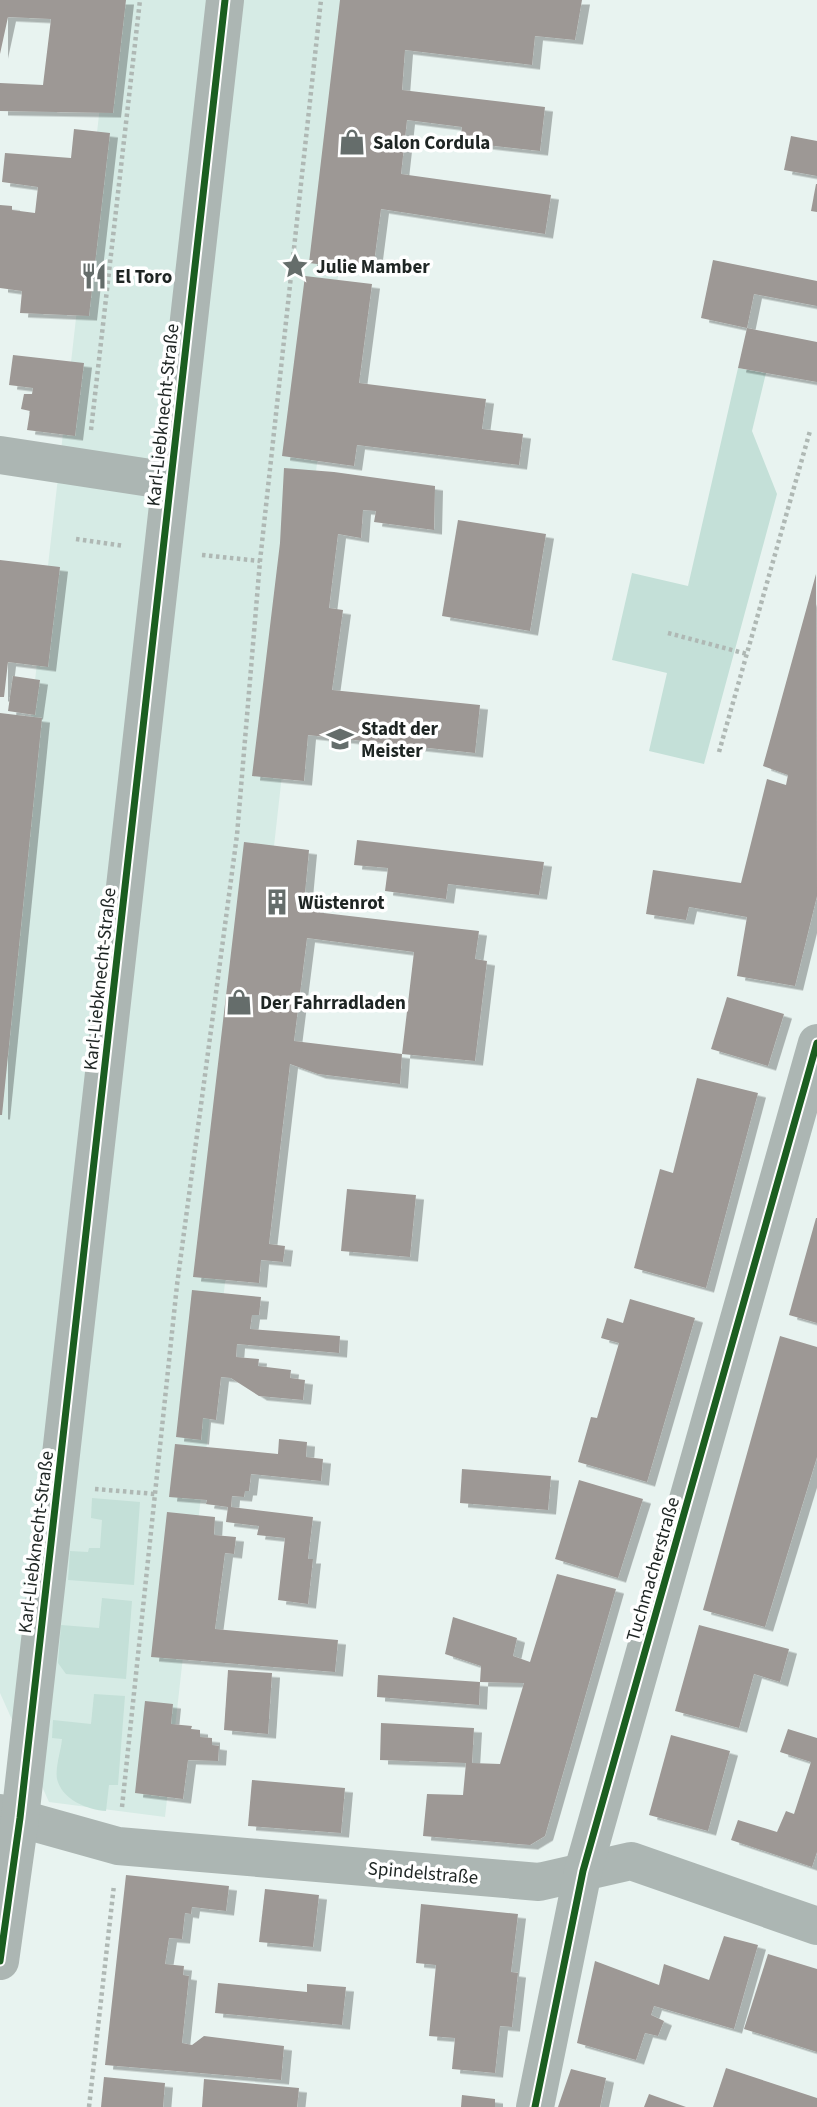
<svg xmlns="http://www.w3.org/2000/svg" width="817" height="2107" viewBox="0 0 817 2107" font-family="'Source Sans 3',sans-serif">
<style>
.built{fill:#d6ebe5}
.green{fill:#c4e0d8}
.building{fill:#9d9895;filter:url(#shadow)}
.lines{fill:none;stroke-linecap:round;stroke-linejoin:round}
.path{stroke:#afb8b4;stroke-width:4.5;stroke-dasharray:3.5 3.5;stroke-linecap:butt}
.street{stroke:#acb6b3;stroke-width:38}
.cycleway-casing{stroke:#fff;stroke-width:11}
.cycleway{stroke:#1b5e20;stroke-width:7}
.labels{text-anchor:middle;stroke-width:7;stroke-linejoin:round;paint-order:stroke}
.poi-label{font-size:19px;font-weight:bold;fill:#1e2523;stroke:#fff;text-anchor:start}
.street-label{font-size:19px;fill:#1e2523;stroke:#fff}
</style>
<defs>
<filter id="shadow"><feDropShadow dx="8" dy="4.5" stdDeviation="0" flood-color="#0004"/></filter>
</defs>
<rect width="100%" height="100%" fill="#e8f3f0"/>
<polygon class="built" points="112,0 369,0 165,1817 49,1802 0,1693 0,908 31,716"/>
<g class="green">
<polygon points="738,368 766,373 752,431 777,494 704,764 649,751 667,673 612,660 632,573 688,586"/>
<polygon points="92,1498 140,1502 134,1585 68,1580 70,1551 88,1552 89,1548 100,1548 102,1520 91,1518"/>
<polygon points="102,1598 132,1601 126,1679 66,1674 58,1663 61,1625 99,1628"/>
<path d="M 94,1694 L 125,1696 L 118,1785 L 109,1785 L 106,1811 C 88,1810 62,1800 57,1779 C 55,1767 61,1751 62,1739 L 52,1738 L 53,1720 L 91,1724 Z"/>
</g>
<g class="building">
<polygon points="0,0 126,0 113,113 0,111 0,83 43,85 51,19 8,17 0,54"/>
<polygon points="340,0 582,0 575,40 535,36 532,65 405,50 402,90 545,107 540,151 460,142 462,127 407,120 401,174 551,195 545,234 381,209 373,271 309,263"/>
<polygon points="74,129 110,133 89,316 20,313 22,291 0,288 0,205 12,206 12,210 35,213 38,187 2,182 5,153 71,158"/>
<polygon points="791,136 817,141 817,176 784,170"/>
<polygon points="816,184 817,184 817,212 811,211"/>
<polygon points="713,260 817,281 817,306 754,294 747,328 817,342 817,382 738,368 747,328 701,318"/>
<polygon points="305,276 372,284 359,383 486,399 482,429 523,434 519,465 357,445 354,466 282,456"/>
<polygon points="13,355 84,363 75,436 27,430 30,411 21,409 24,394 32,394 33,388 9,385"/>
<polygon points="284,468 334,472 435,486 434,530 374,522 376,511 363,510 361,538 338,534 329,608 343,610 332,690 480,705 475,753 308,735 304,781 252,776 280,543"/>
<polygon points="458,520 546,534 530,631 442,616"/>
<polygon points="0,560 60,567 48,667 8,662 4,697 0,697"/>
<polygon points="816,574 817,896 795,986 737,976 747,917 689,907 686,920 646,914 653,870 741,883 767,779 786,785 788,775 763,766"/>
<polygon points="13,676 40,680 35,715 8,711"/>
<polygon points="0,713 42,718 2,1115 0,1115"/>
<polygon points="357,840 544,862 539,895 448,884 446,899 385,891 388,868 354,865"/>
<polygon points="244,842 309,850 305,893 318,893 315,912 479,931 475,959 487,961 475,1061 402,1054 414,952 307,938 294,1041 402,1054 400,1084 318,1074 290,1064 269,1244 285,1246 283,1262 261,1260 259,1283 193,1277"/>
<polygon points="727,997 784,1014 768,1066 711,1049"/>
<polygon points="697,1078 758,1093 706,1288 634,1268 660,1169 673,1173"/>
<polygon points="347,1189 416,1195 410,1257 341,1251"/>
<polygon points="816,1218 817,1218 817,1323 789,1315"/>
<polygon points="192,1290 261,1297 259,1315 252,1315 250,1329 340,1336 339,1353 237,1344 236,1357 259,1359 258,1366 291,1370 290,1378 305,1380 303,1400 259,1396 231,1378 221,1377 216,1420 203,1418 201,1440 176,1437"/>
<polygon points="630,1299 695,1318 647,1482 578,1462 591,1417 597,1418 619,1343 601,1338 607,1318 623,1323"/>
<polygon points="780,1336 817,1347 817,1457 765,1627 703,1610"/>
<polygon points="279,1439 307,1442 306,1457 323,1459 321,1481 251,1474 249,1491 245,1491 244,1497 232,1496 231,1507 313,1517 308,1559 313,1559 308,1604 278,1600 285,1538 257,1535 259,1526 226,1522 228,1507 206,1504 207,1500 169,1497 175,1444 278,1454"/>
<polygon points="462,1469 551,1476 548,1510 460,1503"/>
<polygon points="579,1480 643,1499 618,1578 555,1559"/>
<polygon points="167,1512 215,1517 214,1535 236,1537 234,1554 225,1553 215,1629 338,1640 335,1672 151,1657"/>
<polygon points="557,1574 616,1589 545,1836 530,1845 423,1836 427,1794 463,1795 466,1763 380,1760 381,1723 474,1728 472,1763 500,1764 524,1683 480,1682 481,1666 445,1654 453,1617 517,1638 513,1656 530,1662"/>
<polygon points="699,1625 789,1649 780,1682 754,1674 739,1728 675,1711"/>
<polygon points="228,1670 272,1673 268,1734 224,1730"/>
<polygon points="378,1675 480,1682 479,1705 377,1697"/>
<polygon points="145,1701 173,1704 171,1724 192,1726 191,1729 200,1730 200,1737 212,1738 212,1745 219,1746 218,1761 188,1760 183,1799 135,1793"/>
<polygon points="788,1729 817,1738 817,1852 812,1867 731,1840 738,1820 777,1832 786,1811 794,1814 811,1762 780,1752"/>
<polygon points="671,1735 730,1751 708,1831 649,1815"/>
<polygon points="252,1780 345,1788 341,1833 248,1826"/>
<polygon points="126,1875 229,1886 226,1911 192,1907 191,1914 185,1913 182,1939 169,1938 165,1964 184,1966 183,1975 189,1976 182,2043 192,2045 204,2036 284,2046 281,2080 105,2065"/>
<polygon points="265,1889 319,1895 313,1947 259,1942"/>
<polygon points="421,1904 518,1914 511,1972 518,1973 512,2027 500,2026 495,2073 452,2069 455,2038 429,2036 436,1965 416,1963"/>
<polygon points="724,1936 758,1945 734,2029 654,2006 651,2015 664,2021 658,2036 645,2033 636,2060 577,2043 595,1961 659,1985 664,1964 709,1980"/>
<polygon points="768,1954 817,1969 817,2052 744,2029"/>
<polygon points="218,1983 307,1992 307,1984 346,1987 342,2025 215,2013"/>
<polygon points="726,2068 817,2098 817,2107 713,2107"/>
<polygon points="571,2069 606,2078 600,2107 558,2107"/>
<polygon points="104,2077 165,2083 163,2107 101,2107"/>
<polygon points="204,2079 299,2088 297,2107 202,2107"/>
<polygon points="649,2094 686,2107 644,2107"/>
<polygon points="462,2095 495,2099 495,2107 461,2107"/>
</g>
<g class="lines">
<g class="path">
<polyline points="91,430 140,0"/>
<polyline points="76,539 124,546"/>
<polyline points="202,555 260,561"/>
<polyline points="668,633 747,654"/>
<polyline points="719,752 810,431"/>
<polyline points="95,1489 155,1494"/>
<polyline points="122,1807 177,1285 237,835 260,561 321,0"/>
<polyline points="89,2107 114,1885"/>
</g>
<g class="street">
<polyline points="0,455 170,481"/>
<polyline points="0,1813 118,1846 539,1882 631,1861 817,1926"/>
<polyline points="0,1961 20,1818 225,0"/>
<polyline points="535,2107 583,1871 817,1043"/>
</g>
<g class="cycleway-casing">
<g id="cycleway">
<polyline points="0,1961 20,1818 225,0"/>
<polyline points="535,2107 583,1871 817,1043"/>
</g>
</g>
<use href="#cycleway" class="cycleway"/>
</g>
<defs>
<g id="shop-bare" transform="scale(2.1)"><path d="M-5-2.5h2.3a2.7 3.5 0 0 1 5.4 0H5L5.5 6h-11ZM-1.5-2.5h3a1.5 2.3 0 0 0-3 0Z" fill="#656d6b" stroke="#fff" stroke-width="2.5" paint-order="stroke"/></g>
<g id="sight-bare" transform="scale(2.1)"><path d="M0-6L1.8-2.2L6-1.7L2.9 1.2L3.7 5.4L0 3.3L-3.7 5.4L-2.9 1.2L-6-1.7L-1.8-2.2Z" fill="#656d6b" stroke="#fff" stroke-width="2.5" paint-order="stroke"/></g>
<g id="restaurant-bare" transform="scale(2.1)"><path d="M-5-6h1v4h1v-4h1v4h1v-4h1v5L-1.5 .5V6h-2V.5L-5-1ZM5-6V6H3V1.5H1.5Q1.5-4 5-6Z" fill="#656d6b" stroke="#fff" stroke-width="2.5" paint-order="stroke"/></g>
<g id="school-bare" transform="scale(2.1)"><path d="M0-5L7-2L0 1L-7-2ZM-4 1L0 2.5L4 1V4Q0 6-4 4Z" fill="#656d6b" stroke="#fff" stroke-width="2.5" paint-order="stroke"/></g>
<g id="building-bare" transform="scale(2.1)"><path d="M-4-6H4V6H1V3H-1V6H-4ZM-2.5-4.3h1.7v1.8h-1.7ZM.8-4.3h1.7v1.8H.8ZM-2.5-1h1.7V.8h-1.7ZM.8-1h1.7V.8H.8Z" fill="#656d6b" stroke="#fff" stroke-width="2.5" paint-order="stroke"/></g>
</defs>
<g fill-rule="evenodd">
<use href="#shop-bare" x="352" y="142"/>
<use href="#sight-bare" x="295" y="266"/>
<use href="#restaurant-bare" x="94" y="276"/>
<use href="#school-bare" x="340" y="739"/>
<use href="#building-bare" x="277" y="902"/>
<use href="#shop-bare" x="239" y="1002"/>
</g>
<g class="labels">
<g class="poi-label">
<text x="373" y="149">Salon Cordula</text>
<text x="316" y="273">Julie Mamber</text>
<text x="115" y="283">El Toro</text>
<text x="361" y="735">Stadt der<tspan x="361" dy="22">Meister</tspan></text>
<text x="298" y="909">Wüstenrot</text>
<text x="260" y="1009">Der Fahrradladen</text>
</g>
<g class="street-label">
<text transform="translate(162 415) rotate(-84)" y="7">Karl-Liebknecht-Straße</text>
<text transform="translate(99 979) rotate(-84)" y="7">Karl-Liebknecht-Straße</text>
<text transform="translate(35 1542) rotate(-83)" y="7">Karl-Liebknecht-Straße</text>
<text transform="translate(652 1569) rotate(-74)" y="7">Tuchmacherstraße</text>
<text transform="translate(423 1872) rotate(5)" y="7">Spindelstraße</text>
</g>
</g>
</svg>
